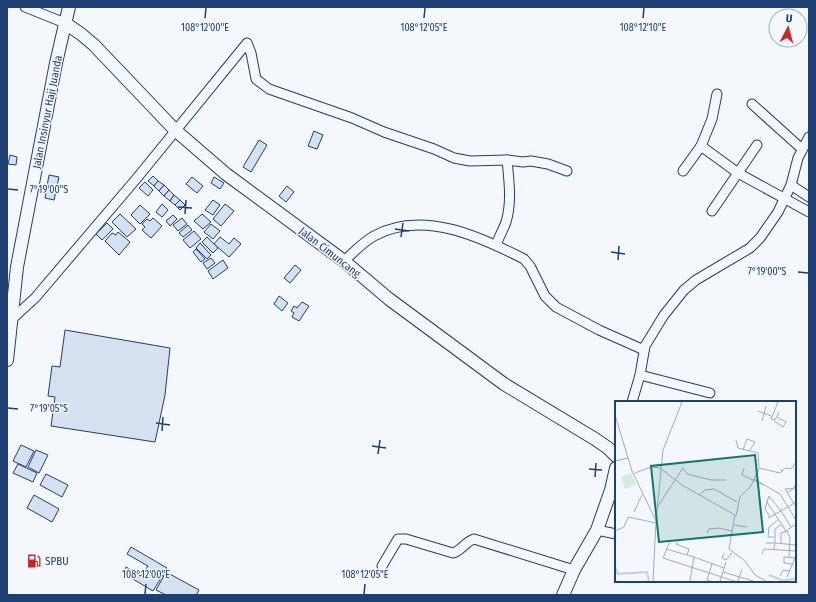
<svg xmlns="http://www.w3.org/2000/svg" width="816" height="602" viewBox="0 0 816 602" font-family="'Fira Sans Condensed',sans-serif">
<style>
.building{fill:#d5e0f0;stroke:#1d3f73}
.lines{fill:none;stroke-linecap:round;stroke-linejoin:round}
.street-casing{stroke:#1d3f73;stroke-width:11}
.secondary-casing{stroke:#1d3f73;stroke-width:14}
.street{stroke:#f4f7fb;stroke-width:9}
.secondary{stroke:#f4f7fb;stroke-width:12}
.ticks{fill:none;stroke:#1d3f73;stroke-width:1.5}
.labels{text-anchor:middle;stroke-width:3;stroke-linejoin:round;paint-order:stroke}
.street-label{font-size:11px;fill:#1d3f73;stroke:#f4f7fb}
.poi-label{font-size:11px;fill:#1d3f73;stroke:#f4f7fb;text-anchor:start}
.inset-river{fill:none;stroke:#bed0e5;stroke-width:2}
.inset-road{fill:none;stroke:#9eadc5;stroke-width:1}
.view{fill:#0f766e;fill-opacity:0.15;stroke:#0f766e;stroke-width:2}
.inset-edge{fill:none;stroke:#1d3f73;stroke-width:2}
.ticks-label{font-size:10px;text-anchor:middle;fill:#1d3f73;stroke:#f4f7fb;stroke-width:3;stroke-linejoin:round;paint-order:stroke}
</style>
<rect width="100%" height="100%" fill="#f4f7fb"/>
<g class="building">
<polygon points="314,131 323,135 317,149 308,146"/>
<polygon points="259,140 267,145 251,172 243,167"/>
<polygon points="10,155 17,157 16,165 8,164"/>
<polygon points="49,175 59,177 54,200 45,198"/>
<polygon points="153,176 158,181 154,186 148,181"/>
<polygon points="192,177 203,186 197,193 186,184"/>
<polygon points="214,177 224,183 220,189 211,183"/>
<polygon points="158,181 164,185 159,191 154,186"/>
<polygon points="145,182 153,190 148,196 139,188"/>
<polygon points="164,185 169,190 164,196 159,191"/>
<polygon points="287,186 294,192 286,202 279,196"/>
<polygon points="169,190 174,195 170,201 164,196"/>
<polygon points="174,195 180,200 175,205 170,201"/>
<polygon points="180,200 185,205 180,210 175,205"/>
<polygon points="213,200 220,205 213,215 205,210"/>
<polygon points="162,204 168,210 162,217 156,212"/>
<polygon points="225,204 234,211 221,226 213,219"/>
<polygon points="140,205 150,214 140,224 131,215"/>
<polygon points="120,214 136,229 127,237 112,222"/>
<polygon points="202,214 211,222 203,229 194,221"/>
<polygon points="173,215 177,219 170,226 166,221"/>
<polygon points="153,218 162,226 151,238 142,230 145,227 142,224 147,219 150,221"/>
<polygon points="182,218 187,224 178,231 173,225"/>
<polygon points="107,223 113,229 102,240 96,234"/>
<polygon points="211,224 220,231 213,239 204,232"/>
<polygon points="188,225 192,230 183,237 179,233"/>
<polygon points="194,231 201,239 190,248 183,240"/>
<polygon points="118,232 130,242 119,255 105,241 112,233 116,235"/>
<polygon points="207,237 218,248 213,253 202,242"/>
<polygon points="220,237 229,244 234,238 241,244 229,257 214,244"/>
<polygon points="200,243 211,255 207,259 196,248"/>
<polygon points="196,249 205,259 201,262 193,252"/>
<polygon points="211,258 215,263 207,269 203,263"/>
<polygon points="223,260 228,268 213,279 208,271"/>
<polygon points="295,265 301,270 290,283 284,278"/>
<polygon points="279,296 288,303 282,311 274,304"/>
<polygon points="302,302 309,306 299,321 292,317 294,313 291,311 294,306 297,308"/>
<polygon points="65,330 170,348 165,395 155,442 51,426 55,397 48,396 52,366 60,367"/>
<polygon points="21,445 34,451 26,467 13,461"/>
<polygon points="36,450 48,455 39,473 28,467"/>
<polygon points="18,464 37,473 33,482 13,473"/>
<polygon points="46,474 68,485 62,497 40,485"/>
<polygon points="34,495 59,509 52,522 27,508"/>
<polygon points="131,547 167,568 153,591 123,573 126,567 141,576 148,566 127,554"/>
<polygon points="166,572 199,590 196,595 166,595 156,590"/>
</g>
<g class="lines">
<g class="street-casing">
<g id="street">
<polyline points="25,7 65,23"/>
<polyline points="717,94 712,119 701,146 738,173 809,212"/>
<polyline points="752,104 802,149"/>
<polyline points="683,171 701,146"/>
<polyline points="791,185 809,197"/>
<polyline points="712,211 757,145"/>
<path d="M 496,245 C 499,237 503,230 506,222 C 512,202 509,181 507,160"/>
<path d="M 344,261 C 354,252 363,242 374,236 C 422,209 481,237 524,259 L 530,266 L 545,296 L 556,307 L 599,330 L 644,350"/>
<polyline points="12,319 35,298 137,178 247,43 251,53 256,79 269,89 352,118 384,132 434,149 454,158 470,161 507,160 523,162 531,161 548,164 567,171"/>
<polyline points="640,375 710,393"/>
<polyline points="632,402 640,375 645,346 664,315 684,290 696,280 750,248 760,238 778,212 791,185 798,158 809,137"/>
<polyline points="597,530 616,534"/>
<path d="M 382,566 L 398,539 L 406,539 L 453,553 C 461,551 465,542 474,539 L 574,570"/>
</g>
</g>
<g class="secondary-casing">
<g id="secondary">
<polyline points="65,23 81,34 94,45 175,130 226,174 344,261 389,299 504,384 595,439 608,448 616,456"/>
<polyline points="7,360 17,267 56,63 69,7"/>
<polyline points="563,595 574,570 597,530 611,490 616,468"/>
</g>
</g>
<use href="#street" class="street"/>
<use href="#secondary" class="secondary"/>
</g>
<path class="ticks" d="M 205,18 L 206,8M 424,18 L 425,8M 643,18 L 644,8M 8,189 L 18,190M 178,207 L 192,208M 185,214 L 186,200M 395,229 L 409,231M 401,237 L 403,223M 611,252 L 625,254M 618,260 L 619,246M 798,272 L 808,273M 8,408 L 18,409M 156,423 L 170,425M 162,431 L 163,417M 372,446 L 386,448M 378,454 L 380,440M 589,469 L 602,470M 595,477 L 596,463M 145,594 L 146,584M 364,594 L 365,584"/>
<defs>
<g id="fuel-bare" transform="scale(1.08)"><path d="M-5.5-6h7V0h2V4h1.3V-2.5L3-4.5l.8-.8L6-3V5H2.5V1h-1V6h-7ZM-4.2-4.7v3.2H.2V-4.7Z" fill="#c62828" stroke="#f4f7fb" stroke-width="2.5" paint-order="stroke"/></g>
</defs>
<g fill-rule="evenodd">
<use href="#fuel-bare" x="34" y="561"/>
</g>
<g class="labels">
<g class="street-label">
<text transform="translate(47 112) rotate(-79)" y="4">Jalan Insinyur Haji Juanda</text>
<text transform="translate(330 252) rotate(38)" y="4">Jalan Cimuncang</text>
</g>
<g class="poi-label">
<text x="45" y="565">SPBU</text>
</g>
</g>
<g transform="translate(615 401)">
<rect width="181" height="181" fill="#f4f7fb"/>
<path d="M 16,72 L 21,84 L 10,88 L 6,76 Z" fill="#d7e8df"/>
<path class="inset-river" d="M 0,166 L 3,173 L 32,171 L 34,180M 154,174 L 169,180 L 181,177"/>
<path class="inset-road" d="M 163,1 L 156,18 L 160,19 L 164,11M 143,10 L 156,15M 0,14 L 17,70 L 41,120 L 38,180M 147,20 L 151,5M 159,20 L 168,26 L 171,21 L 162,16M 121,39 L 123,47 L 143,52 L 144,66M 128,49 L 132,38 L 140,41 L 135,49M 0,60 L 13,57M 129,67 L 127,74 L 149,84M 20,72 L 36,66 L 45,67 L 67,84 L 120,114 L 114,148 L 130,160 L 140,174 L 151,180M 139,78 L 165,93 L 181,119M 181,87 L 170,88 L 181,106M 172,92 L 179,87 L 181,82M 84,94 L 90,89 L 99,88 L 122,101M 152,101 L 150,108 L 155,116M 181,101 L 166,110 L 154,95 L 152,101 L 171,130 L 181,123M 43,105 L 68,67 L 72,73 L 96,79 L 111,79M 19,111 L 27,94M 121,115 L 125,96 L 136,85 L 144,67 L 165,72 L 170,67 L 176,68 L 181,61M 153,117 L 166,110 L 176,126M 41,120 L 48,49 L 67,1M 167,123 L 160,128 L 160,142 L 181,144M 119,124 L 132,126M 0,130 L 9,126 L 13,116 L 41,122M 92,132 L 94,128 L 104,127 L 117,130M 159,136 L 153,136 L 154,126 L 164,118M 63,139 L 61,143 L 74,148 L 72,154M 55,140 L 48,157 L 119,180M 151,142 L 160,142 L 159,148M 166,142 L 166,132 L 172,130 L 175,136 L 174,156M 51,148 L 79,156 L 75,180M 109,152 L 107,157 L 111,159 L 117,152M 147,153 L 149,148 L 181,150M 79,156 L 109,167M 178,163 L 169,162 L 169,156 L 181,157M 108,171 L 138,180M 165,175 L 168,169 L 175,170M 172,176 L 180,157M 95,180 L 92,179 L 97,163M 105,180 L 111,161M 123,180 L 127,168"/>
<path class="view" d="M 140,54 L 148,131 L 44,141 L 36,65 Z"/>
<rect width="181" height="181" class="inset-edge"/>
</g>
<g class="ticks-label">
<text x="205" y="31">108°12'00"E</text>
<text x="424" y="31">108°12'05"E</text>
<text x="643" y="31">108°12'10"E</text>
<text x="49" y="193">7°19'00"S</text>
<text x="767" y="275">7°19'00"S</text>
<text x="49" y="412">7°19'05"S</text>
<text x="146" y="578">108°12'00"E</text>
<text x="365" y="578">108°12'05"E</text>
</g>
<rect width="816" height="602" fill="none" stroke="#1d3f73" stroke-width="16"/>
<g transform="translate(788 28) rotate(6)"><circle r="19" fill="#f4f7fb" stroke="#9eadc5"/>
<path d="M0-3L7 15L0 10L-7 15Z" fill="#c62828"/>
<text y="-6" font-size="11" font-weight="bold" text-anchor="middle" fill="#1d3f73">U</text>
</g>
</svg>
